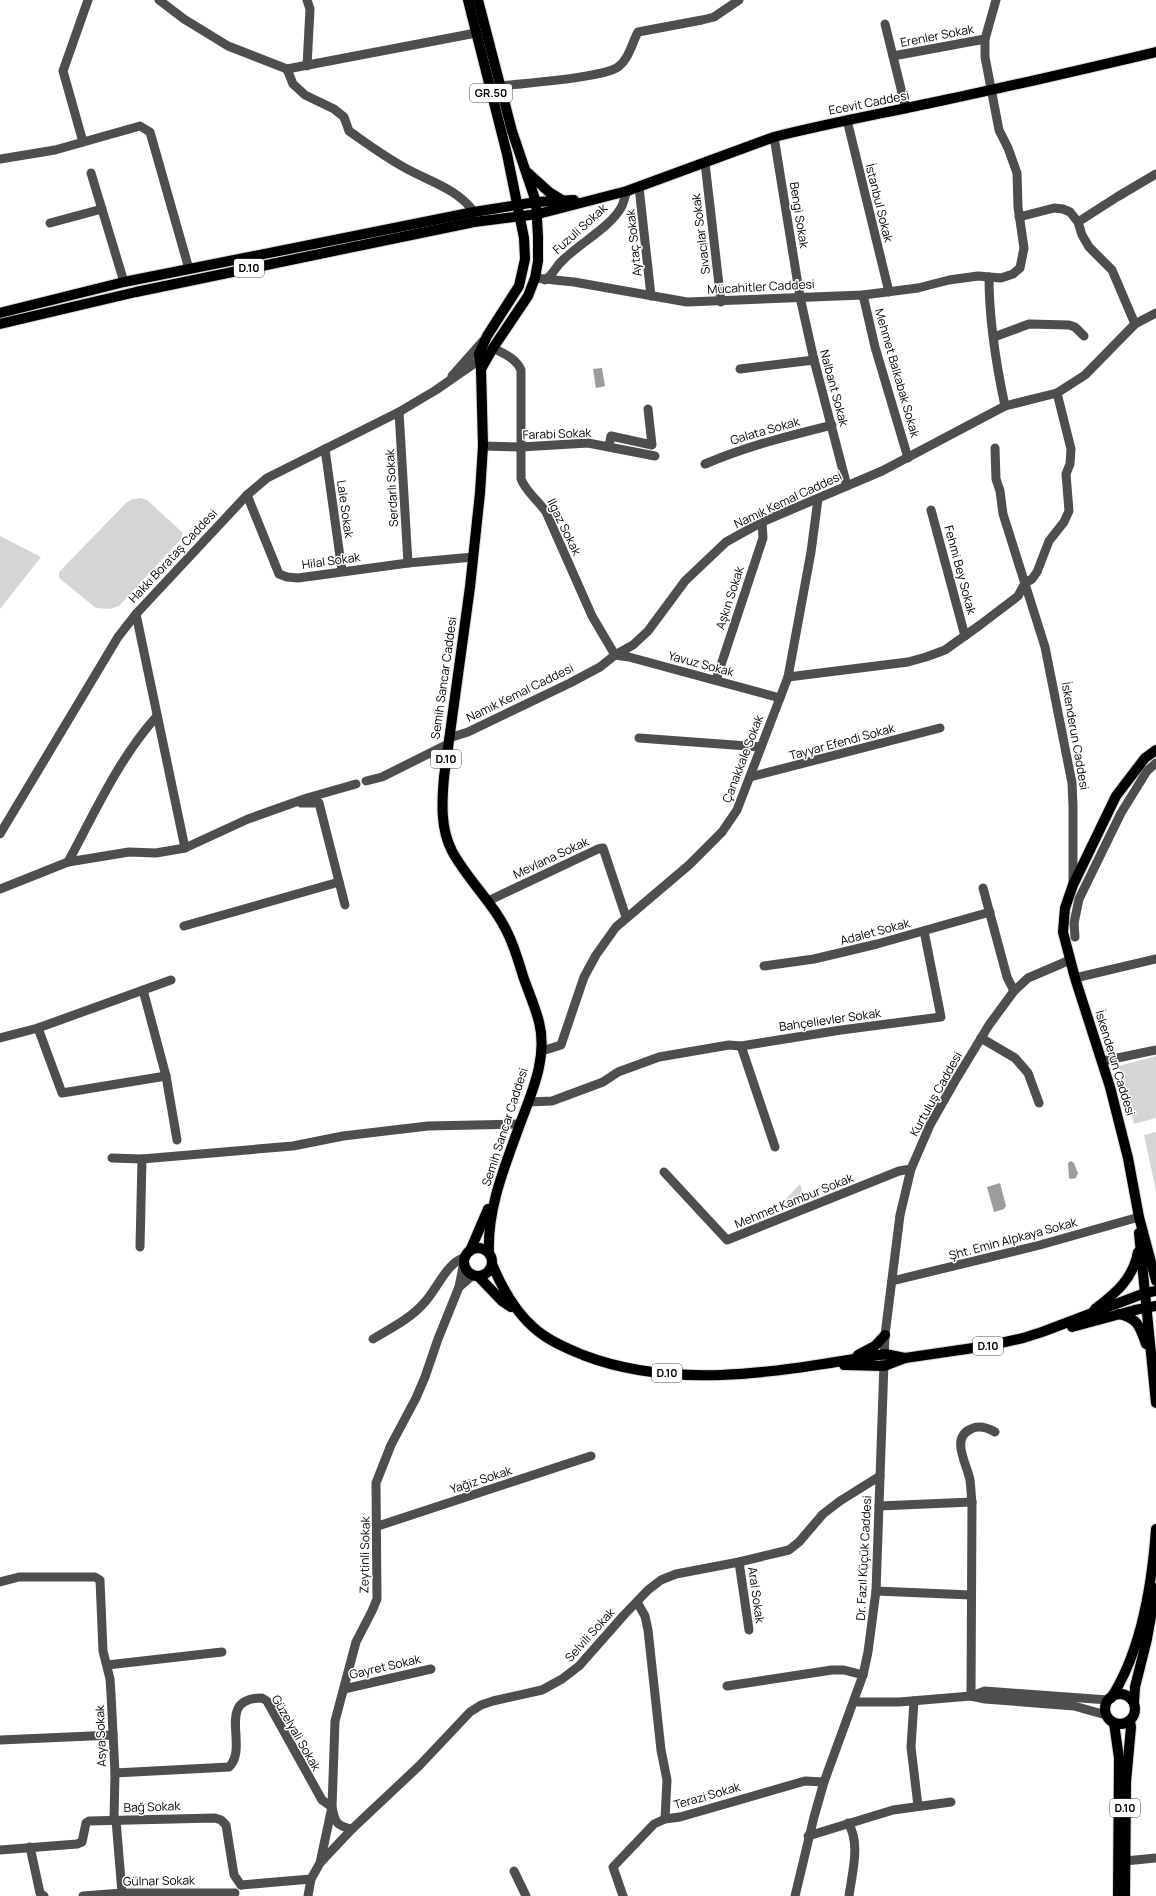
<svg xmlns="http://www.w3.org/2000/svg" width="1156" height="1896" viewBox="0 0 1156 1896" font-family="Manrope,sans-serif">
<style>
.green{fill:#d5d5d5}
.water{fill:#9c9c9c}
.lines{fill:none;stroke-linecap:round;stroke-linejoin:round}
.major-casing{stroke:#dbdbdb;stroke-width:12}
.minor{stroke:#4e4e4e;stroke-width:9}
.major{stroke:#000;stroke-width:10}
.labels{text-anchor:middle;stroke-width:3;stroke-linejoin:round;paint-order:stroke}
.shield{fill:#fff;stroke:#4c4c4c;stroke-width:1}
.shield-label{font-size:11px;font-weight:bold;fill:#000}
.street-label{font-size:12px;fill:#000;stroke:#fff}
</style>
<rect width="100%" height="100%" fill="#fff"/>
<g class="green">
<polygon points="141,498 147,500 183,533 180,540 119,606 110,609 96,608 59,578 59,572 127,502 133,499"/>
<polygon points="0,536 41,557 0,609"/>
<polygon points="1156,1056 1156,1118 1134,1124 1119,1066"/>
<polygon points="1156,1132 1156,1191 1144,1135"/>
<polygon points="800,1184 805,1198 778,1207"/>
</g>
<g class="water">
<polygon points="602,368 605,386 596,388 593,369"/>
<polygon points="1071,1161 1074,1163 1078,1173 1076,1178 1071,1179 1069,1178 1068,1163"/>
<polygon points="1000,1183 1006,1206 1004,1209 994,1212 987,1187"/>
</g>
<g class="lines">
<g class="major-casing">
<g id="major">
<path d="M 468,0 L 507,154 L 524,238 L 525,259 L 519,286 L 487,336 L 479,354 L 481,369 L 483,446 L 480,493 L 470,587 L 444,777 C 442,801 440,828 452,851 C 468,881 495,904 509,936 C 515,949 519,963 523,976 C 528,991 535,1006 539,1022 C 548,1057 532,1092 520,1124 C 505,1166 487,1208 489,1253"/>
<polyline points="478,0 512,131 536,202 538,237 538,261 535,278 528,296 493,348 481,369"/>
<polyline points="528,173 549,192 562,200"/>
<polyline points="0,313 124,282 474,212 536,202 574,200"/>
<path d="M 0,324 L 136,292 L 474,222 L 538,214 L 627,191 L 774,137 C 829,123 885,113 940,101 C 1012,86 1084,69 1156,52"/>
<polyline points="1156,750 1145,758 1116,796 1073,885 1065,908 1063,932 1075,978 1110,1087 1128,1158 1139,1217 1156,1281"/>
<polyline points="1139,1233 1156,1403"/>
<circle cx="478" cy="1262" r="14"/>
<polyline points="470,1251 488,1209"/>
<path d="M 492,1264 C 502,1288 514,1310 533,1327 C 547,1340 566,1348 583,1355 C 679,1392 786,1370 885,1354 L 905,1358"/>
<polyline points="478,1276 502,1301 511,1307"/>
<path d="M 1095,1309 C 1116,1293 1133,1279 1138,1252"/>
<path d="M 1119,1314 C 1138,1318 1140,1327 1146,1344"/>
<polyline points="1072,1327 1135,1310 1156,1306"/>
<polyline points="858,1355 875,1346 885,1335"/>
<polyline points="844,1365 884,1366 905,1358 987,1346 1023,1338 1042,1332 1145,1293 1156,1291"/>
<circle cx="1120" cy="1709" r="15"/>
<path d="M 1111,1698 C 1142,1650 1152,1585 1156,1529"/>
<polyline points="1134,1703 1135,1687 1147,1639 1156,1588"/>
<polyline points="1114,1723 1119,1758 1118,1896"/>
<polyline points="1125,1896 1126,1782 1131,1727 1130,1721"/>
</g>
</g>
<g class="minor">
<polyline points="159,0 184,19 228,46 287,69 476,33"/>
<polyline points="885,24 906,109"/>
<polyline points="893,56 985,39"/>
<polyline points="307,66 310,9 307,0"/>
<path d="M 287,69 L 293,84 L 305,95 L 334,109 L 344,117 L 349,131 C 369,145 389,160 411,171 C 434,183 458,190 474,212"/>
<path d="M 501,86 C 524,83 602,78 618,67 C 629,59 632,43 638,32 L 702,20 L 714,17 L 739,0"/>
<polyline points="847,120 889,292"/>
<polyline points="774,137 800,297 814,360 847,486"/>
<polyline points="83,142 63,71 88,0"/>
<polyline points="0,159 55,150 140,126 150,132 189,269"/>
<polyline points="705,163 721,302"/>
<polyline points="91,173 124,282"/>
<polyline points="639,187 651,296"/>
<polyline points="1019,217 1054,208 1063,209 1070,212 1078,222 1082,235 1089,247 1112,270 1135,324"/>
<polyline points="1078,222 1117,197 1156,174"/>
<polyline points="50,223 102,209"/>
<path d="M 989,277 C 989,320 996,364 1005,406"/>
<polyline points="535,278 574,282 687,302 863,295 918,288 949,280 978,276 1001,278 1013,274 1020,268 1024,248 1018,207 1017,173 1008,148 999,130 985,57 985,39 996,0"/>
<path d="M 545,280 C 554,274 555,267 563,260 C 580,243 611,227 622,206 C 624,201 625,196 627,191"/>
<polyline points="863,295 875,347 908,458"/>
<polyline points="994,337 1029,324 1069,325 1075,327 1084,336"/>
<path d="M 493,348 C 504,354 516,358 521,370 L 521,479 C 526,492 538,500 546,512 L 592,616 L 615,655 L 629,657 L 780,698"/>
<polyline points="740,369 814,360"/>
<polyline points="452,376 483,341"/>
<polyline points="399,412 408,563"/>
<polyline points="483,446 521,447 588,443 655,456"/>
<polyline points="609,446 611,436 652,445 648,409"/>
<polyline points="995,448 996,479 1000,491 1003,514 1045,647 1072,783 1073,806 1073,885"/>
<polyline points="325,449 342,571"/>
<path d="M 705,464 C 747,446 788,436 832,425"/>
<polyline points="247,495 279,574 287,577 298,578 408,563 473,557"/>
<polyline points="931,510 965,636"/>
<polyline points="1025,583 1032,579 1037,572 1049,541 1064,522 1069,511 1066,474 1070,464 1071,449 1057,393"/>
<polyline points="136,614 185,848"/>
<polyline points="788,677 908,662 926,657 945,650 980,625 1018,596 1025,583"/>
<polyline points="716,680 763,538 762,522"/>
<polyline points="449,738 468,732 570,683 600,667 615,655 633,645 648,631 685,581 726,542 762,522 882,471 1005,406 1057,393 1085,375 1135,324 1156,313"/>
<polyline points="639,738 761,747"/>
<polyline points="750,777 940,728"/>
<polyline points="366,781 382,777 448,744"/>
<polyline points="301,803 319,803 345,905"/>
<polyline points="0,834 118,637 136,614 247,495 267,478 399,412 436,390 485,356"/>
<path d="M 68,862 C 95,812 119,758 157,716"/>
<polyline points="983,888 1007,977 1014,991"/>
<polyline points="0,889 68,862 129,852 156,853 185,848 248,819 307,798 356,784"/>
<polyline points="488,901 598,849 603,848 626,917"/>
<polyline points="184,926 339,882"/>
<polyline points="1075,937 1074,923 1079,899 1121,813 1147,771 1156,763"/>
<polyline points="764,966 814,959 877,944 990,912"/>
<polyline points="1075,978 1156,959"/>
<polyline points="143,990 166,1076 177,1140"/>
<polyline points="38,1028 62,1093 166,1076"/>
<polyline points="0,1038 38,1028 171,980"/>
<polyline points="981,1038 1015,1058 1028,1073 1039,1103"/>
<polyline points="741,1046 775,1147"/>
<polyline points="542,1051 561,1045 584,977 596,955 616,927 689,865 722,832 737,810 788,677 811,552 818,499"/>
<polyline points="1103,1061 1156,1050"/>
<polyline points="529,1102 552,1101 603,1082 618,1072 659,1057 729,1045 741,1046 841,1030 941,1017 924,931"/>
<polyline points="112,1158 142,1159 293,1146 343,1136 428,1126 520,1124"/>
<polyline points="664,1172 727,1240 899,1171 911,1169"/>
<polyline points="140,1247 142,1159"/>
<polyline points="892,1281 1040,1245 1139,1217"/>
<polyline points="459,1287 473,1275"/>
<path d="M 373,1339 C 391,1328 410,1319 424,1303 C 436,1291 448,1260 465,1258"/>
<polyline points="879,1506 972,1502"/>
<polyline points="378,1526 591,1456"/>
<polyline points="739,1562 749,1630"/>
<polyline points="0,1582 19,1577 95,1577 100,1580 103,1651 110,1679 111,1694 115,1773 114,1820"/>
<polyline points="876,1591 971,1595"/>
<polyline points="637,1602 645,1616 648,1630 661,1750 667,1780 665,1819"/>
<polyline points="107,1665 222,1652"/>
<polyline points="727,1686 832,1670 844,1670 863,1675"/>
<polyline points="344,1689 431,1669"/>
<path d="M 971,1696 L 972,1502 C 971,1495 971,1487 970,1480 C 967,1464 950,1438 971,1429 C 979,1425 988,1428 995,1432"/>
<polyline points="971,1696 985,1699 1074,1706 1106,1715"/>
<polyline points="914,1701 911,1747 918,1806"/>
<polyline points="854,1702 899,1702 971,1696 985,1691 1108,1700"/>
<polyline points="0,1740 113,1735"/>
<path d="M 115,1773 L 229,1767 C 250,1747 214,1698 262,1698 L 267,1701 L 322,1800 L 332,1807 C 335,1823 337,1826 352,1829"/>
<polyline points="116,1820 122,1893"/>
<path d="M 848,1823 C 861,1843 852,1873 849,1896"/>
<polyline points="808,1836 893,1810 951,1802"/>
<polyline points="30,1847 40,1893 44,1896"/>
<polyline points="0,1850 77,1844 82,1842 86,1823 89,1821 215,1818 221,1820 226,1825 234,1875 241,1885"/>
<polyline points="1125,1861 1156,1858"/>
<polyline points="320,1863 352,1829 419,1766 470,1712 481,1705 493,1701 542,1690 562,1679 579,1666 624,1615 648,1590 661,1580 676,1574 739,1562 789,1550 799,1542 823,1514 840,1501 880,1476"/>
<polyline points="514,1871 526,1896"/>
<polyline points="241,1885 311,1879"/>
<polyline points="83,1896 122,1893 235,1893"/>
<polyline points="308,1896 311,1879 320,1863 332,1807 335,1721 356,1642 372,1611 377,1599 376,1483 391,1445 416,1398 425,1377 438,1339 459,1287 464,1262"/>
<polyline points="623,1896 613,1867 654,1824 665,1819 680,1817 805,1781 824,1782"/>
<polyline points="795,1896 814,1817 824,1782 863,1675 868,1652 876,1591 885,1335 900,1215 911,1169 930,1125 955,1081 989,1025 1014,991 1028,978 1070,960"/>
</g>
<use href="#major" class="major"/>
</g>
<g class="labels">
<g class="shield">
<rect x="470" y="84" width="42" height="18" rx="3"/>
<rect x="234" y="259" width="30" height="18" rx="3"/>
<rect x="431" y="750" width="30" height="18" rx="3"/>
<rect x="973" y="1337" width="30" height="18" rx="3"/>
<rect x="652" y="1364" width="30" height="18" rx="3"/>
<rect x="1110" y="1799" width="30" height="18" rx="3"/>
</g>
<g class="shield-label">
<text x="491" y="97">GR.50</text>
<text x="249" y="272">D.10</text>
<text x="446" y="763">D.10</text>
<text x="988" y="1350">D.10</text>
<text x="667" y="1377">D.10</text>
<text x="1125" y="1812">D.10</text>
</g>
<g class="street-label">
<text transform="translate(937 36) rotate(-11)" y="4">Erenler Sokak</text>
<text transform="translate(869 103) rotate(-11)" y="4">Ecevit Caddesi</text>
<text transform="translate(879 203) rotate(76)" y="4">İstanbul Sokak</text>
<text transform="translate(799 215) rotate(81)" y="4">Bengi Sokak</text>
<text transform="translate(580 229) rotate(-42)" y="4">Fuzuli Sokak</text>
<text transform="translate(701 234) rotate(-97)" y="4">Sıvacılar Sokak</text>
<text transform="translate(634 243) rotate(-96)" y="4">Aytaç Sokak</text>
<text transform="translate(761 287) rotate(-3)" y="4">Mücahitler Caddesi</text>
<text transform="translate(897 373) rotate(74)" y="4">Mehmet Balkabak Sokak</text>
<text transform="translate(834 388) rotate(75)" y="4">Nalbant Sokak</text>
<text transform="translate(765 431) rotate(-16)" y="4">Galata Sokak</text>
<text transform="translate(557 434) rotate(-2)" y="4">Farabi Sokak</text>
<text transform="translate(392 488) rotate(-93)" y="4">Serdarlı Sokak</text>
<text transform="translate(788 500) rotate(-25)" y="4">Namık Kemal Caddesi</text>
<text transform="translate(345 509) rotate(82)" y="4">Lale Sokak</text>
<text transform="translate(564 527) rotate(64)" y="4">Ilgaz Sokak</text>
<text transform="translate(173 556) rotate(-47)" y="4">Hakkı Borataş Caddesi</text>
<text transform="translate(331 561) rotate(-8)" y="4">Hilal Sokak</text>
<text transform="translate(960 570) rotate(75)" y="4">Fehmi Bey Sokak</text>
<text transform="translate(730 598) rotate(-72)" y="4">Aşkın Sokak</text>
<text transform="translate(701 664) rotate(15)" y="4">Yavuz Sokak</text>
<text transform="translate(444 678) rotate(-82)" y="4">Semih Sancar Caddesi</text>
<text transform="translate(520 693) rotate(-26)" y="4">Namık Kemal Caddesi</text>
<text transform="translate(1075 736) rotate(80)" y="4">İskenderun Caddesi</text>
<text transform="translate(842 742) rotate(-15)" y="4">Tayyar Efendi Sokak</text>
<text transform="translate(743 759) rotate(-69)" y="4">Çanakkale Sokak</text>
<text transform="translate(551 858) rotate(-25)" y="4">Mevlana Sokak</text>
<text transform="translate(875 932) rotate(-15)" y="4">Adalet Sokak</text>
<text transform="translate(830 1020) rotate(-8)" y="4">Bahçelievler Sokak</text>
<text transform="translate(1115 1063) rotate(73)" y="4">İskenderun Caddesi</text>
<text transform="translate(936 1094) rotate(-61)" y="4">Kurtuluş Caddesi</text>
<text transform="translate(505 1127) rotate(-72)" y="4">Semih Sancar Caddesi</text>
<text transform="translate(794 1201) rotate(-22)" y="4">Mehmet Kambur Sokak</text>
<text transform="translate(1013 1239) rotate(-15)" y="4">Şht. Emin Alpkaya Sokak</text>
<text transform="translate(481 1480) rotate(-18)" y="4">Yağiz Sokak</text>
<text transform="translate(365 1555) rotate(-89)" y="4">Zeytinli Sokak</text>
<text transform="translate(864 1558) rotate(-87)" y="4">Dr. Fazıl Küçük Caddesi</text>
<text transform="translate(756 1595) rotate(82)" y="4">Aral Sokak</text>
<text transform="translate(590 1635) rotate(-48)" y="4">Selvili Sokak</text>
<text transform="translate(385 1667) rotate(-13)" y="4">Gayret Sokak</text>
<text transform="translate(296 1733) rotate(60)" y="4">Güzelyali Sokak</text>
<text transform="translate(101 1736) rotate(-92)" y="4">Asya Sokak</text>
<text transform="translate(707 1796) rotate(-16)" y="4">Terazi Sokak</text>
<text transform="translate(152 1807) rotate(-2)" y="4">Bağ Sokak</text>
<text transform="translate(159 1881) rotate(-1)" y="4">Gülnar Sokak</text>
</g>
</g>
</svg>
